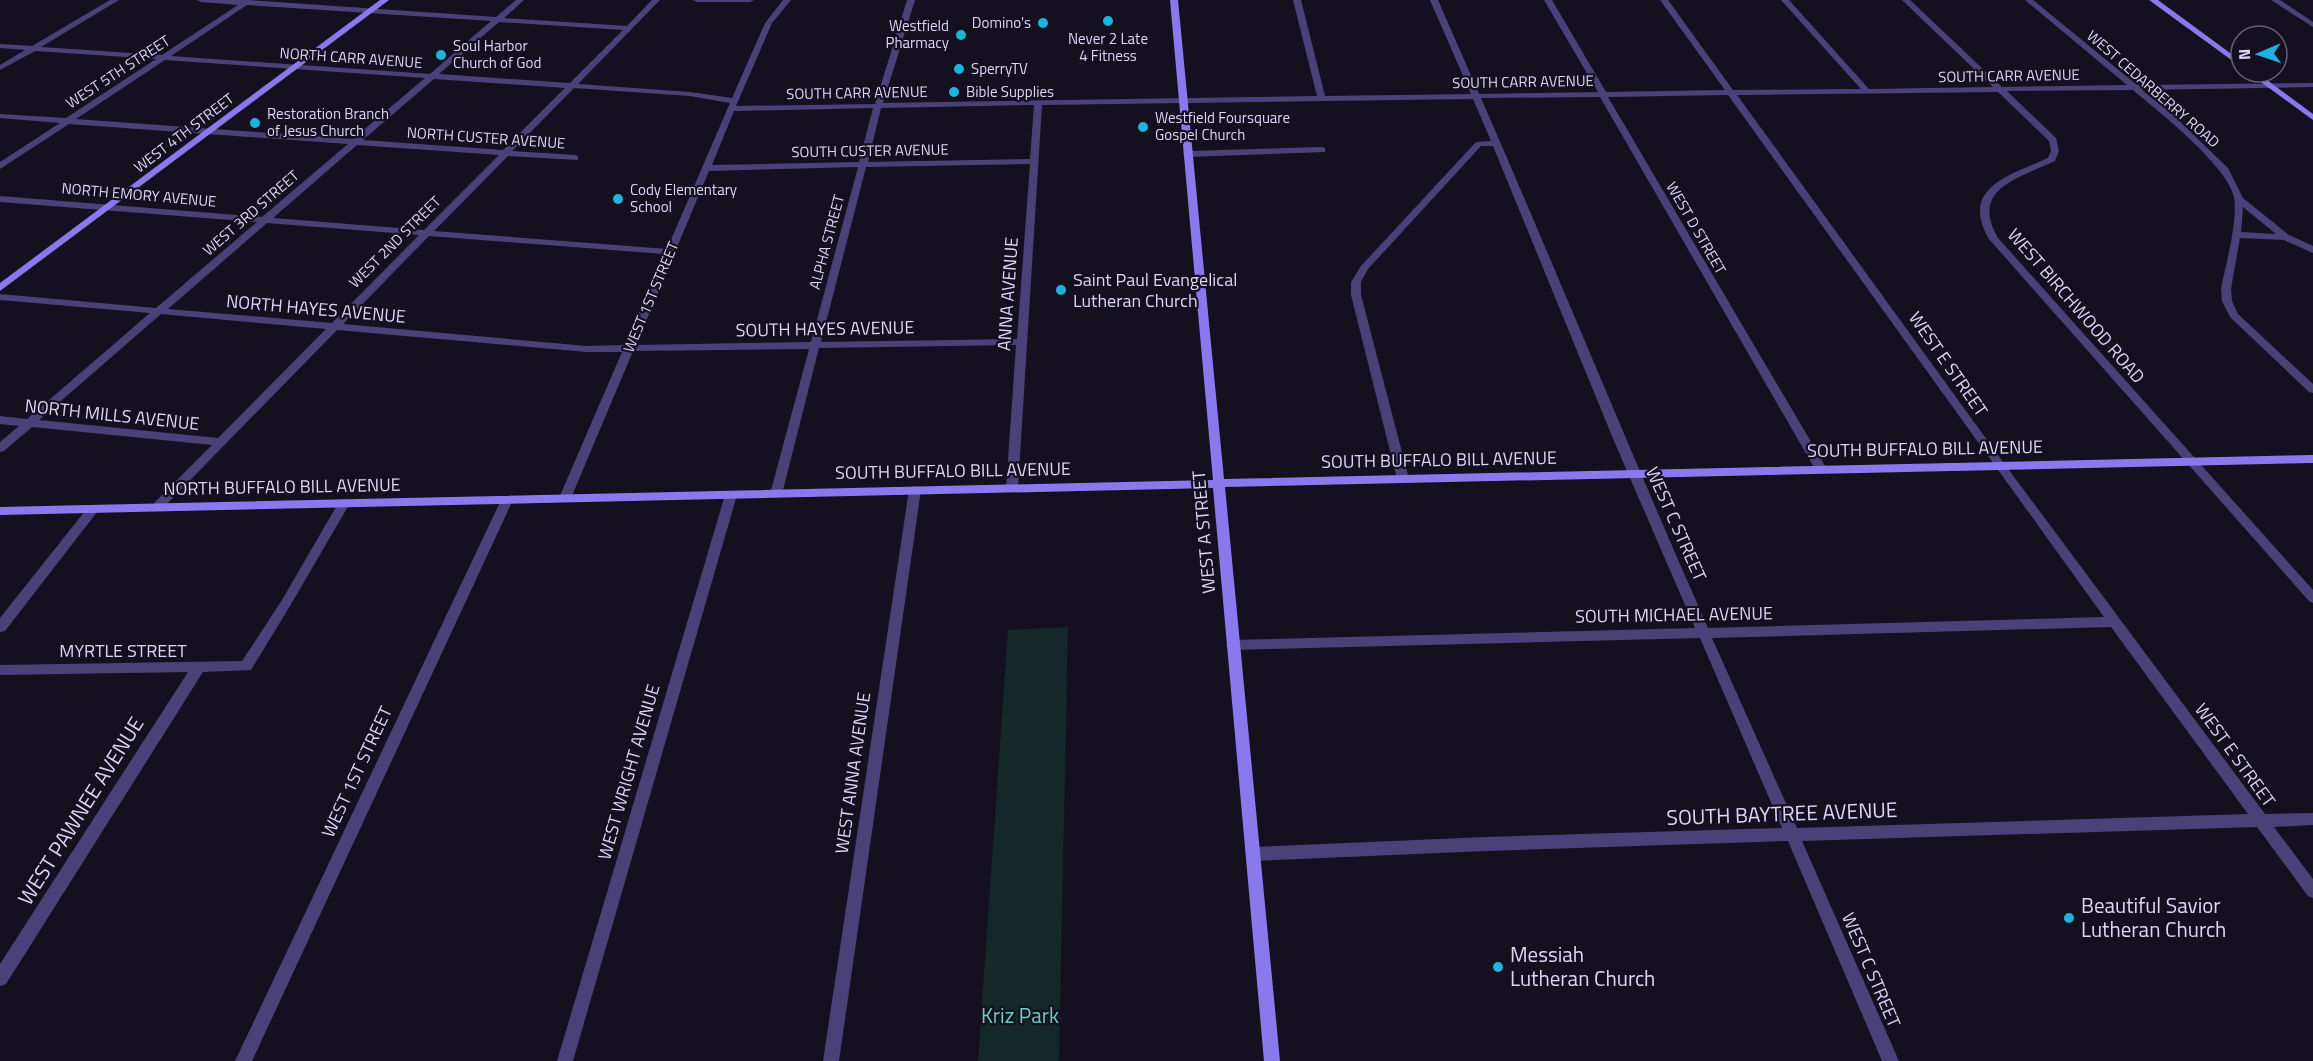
<svg xmlns="http://www.w3.org/2000/svg" width="2313" height="1061" viewBox="0 0 2313 1061" font-family="'Titillium Web',sans-serif">
<style>
.green{fill:#142729}
.lines{fill:none;stroke-linecap:round;stroke-linejoin:round}
.street{fill:#4a4179;fill-rule:evenodd}
.secondary{fill:#8a79ed;fill-rule:evenodd}
.poi-dot{fill:#1eb2dc;stroke:#151020;stroke-width:2}
.labels{text-anchor:middle;stroke-width:4.5;stroke-linejoin:round;paint-order:stroke}
.far-poi-label{font-size:15px;fill:#ded5f9;stroke:#151020;text-anchor:start}
.far-street-label{font-size:15px;fill:#ded5f9;stroke:#151020}
.poi-label{font-size:18px;fill:#ded5f9;stroke:#151020;text-anchor:start}
.street-label{font-size:18px;fill:#ded5f9;stroke:#151020}
.near-street-label{font-size:21px;fill:#ded5f9;stroke:#151020}
.near-poi-label{font-size:21px;fill:#ded5f9;stroke:#151020;text-anchor:start}
.near-park-label{font-size:21px;fill:#6bcfc3;stroke:#151020}
</style>
<rect width="100%" height="100%" fill="#151020"/>
<polygon class="green" points="1068,627 1059,1061 978,1061 1008,630"/>
<g class="lines">
<g class="street">
<path d="M 110,0 L 119,0 L 41,47 L 162,55 L 238,5 L 201,2 L 197,0 L 248,0 L 496,17 L 516,0 L 524,0 L 504,18 L 627,26 L 652,0 L 660,0 L 578,84 L 690,92 L 732,98 L 765,23 L 783,0 L 791,0 L 772,23 L 736,106 L 875,104 L 907,0 L 915,0 L 883,103 L 1317,96 L 1293,0 L 1301,0 L 1325,96 L 1471,94 L 1430,0 L 1438,0 L 1479,94 L 1598,92 L 1544,0 L 1552,0 L 1606,92 L 1725,90 L 1660,0 L 1668,0 L 1733,90 L 1861,89 L 1781,0 L 1789,0 L 1869,89 L 1993,87 L 1902,0 L 1910,0 L 2002,87 L 2127,85 L 2025,0 L 2033,0 L 2137,85 L 2313,83 L 2313,87 L 2142,90 L 2171,113 L 2228,168 L 2243,198 L 2289,235 L 2313,246 L 2313,253 L 2284,240 L 2240,238 L 2231,289 L 2232,301 L 2238,314 L 2313,384 L 2313,393 L 2309,392 L 2230,317 L 2222,301 L 2221,289 C 2226,264 2238,221 2234,197 C 2227,165 2159,112 2133,90 L 2007,91 L 2056,138 L 2059,151 L 2055,161 C 2020,178 1969,188 1998,238 L 2313,590 L 2313,603 L 2309,601 L 1989,239 C 1959,187 2011,175 2048,158 L 2051,151 L 2049,141 L 1998,92 L 1737,95 L 2003,462 L 2265,814 L 2313,813 L 2313,825 L 2274,827 L 2313,879 L 2313,898 L 2308,896 L 2257,827 L 1802,841 L 1899,1061 L 1882,1061 L 1788,841 L 1486,851 L 1253,861 L 1248,859 L 1246,854 L 1248,849 L 1253,847 L 1486,837 L 1782,828 L 1700,638 L 1233,650 L 1228,649 L 1226,645 L 1228,641 L 1233,640 L 1695,628 L 1614,441 L 1493,146 L 1481,146 L 1368,269 L 1361,282 L 1361,295 L 1409,479 L 1403,483 L 1397,479 L 1351,295 L 1351,282 L 1361,266 L 1476,142 L 1491,141 L 1473,99 L 1042,105 L 1018,488 L 1012,492 L 1006,488 L 1016,345 L 819,348 L 782,494 L 776,498 L 770,494 L 809,349 L 633,351 L 571,498 L 565,502 L 559,498 L 622,352 L 587,352 L 337,330 L 161,510 L 157,511 L 151,507 L 153,504 L 212,445 L 32,427 L 4,451 L 0,452 L 0,442 L 19,426 L 0,424 L 0,416 L 27,419 L 150,313 L 0,300 L 0,294 L 156,308 L 257,222 L 0,202 L 0,196 L 262,217 L 348,144 L 69,124 L 0,169 L 0,162 L 60,123 L 0,118 L 0,114 L 66,118 L 156,59 L 35,51 L 0,70 L 0,65 L 25,50 L 0,48 L 0,44 L 32,46 ZM 247,5 L 491,21 L 430,74 L 171,56 ZM 499,22 L 623,30 L 570,83 L 439,74 ZM 165,60 L 425,78 L 353,139 L 76,119 ZM 434,79 L 565,88 L 503,150 L 363,140 ZM 574,88 L 690,96 L 730,103 L 667,249 L 434,231 L 508,156 L 578,160 L 578,156 L 575,155 L 512,151 ZM 1728,95 L 2104,617 L 1708,628 C 1630,452 1558,274 1481,98 L 1600,97 L 1815,469 L 1821,473 L 1827,469 L 1608,97 ZM 1034,105 L 1030,159 L 868,162 L 881,108 ZM 873,108 L 859,162 L 712,165 L 734,111 ZM 357,145 L 499,155 L 424,230 L 273,218 ZM 1030,164 L 1017,339 L 821,342 L 866,167 ZM 858,167 L 811,342 L 636,345 L 709,171 ZM 2243,207 L 2276,234 L 2241,232 ZM 267,223 L 419,235 L 332,323 L 168,309 ZM 429,236 L 664,254 L 625,345 L 587,346 L 343,324 ZM 161,314 L 326,329 L 218,438 L 39,420 ZM 2111,627 L 2248,814 L 1797,828 L 1712,638 Z"/>
<polygon points="693,0 754,0 750,2 697,2"/>
<polygon points="2271,0 2280,0 2313,22 2313,27"/>
<polygon points="1322,147 1325,148 1325,152 1187,157 1183,154 1187,151"/>
<polygon points="915,486 921,490 839,1061 823,1061 909,490"/>
<polygon points="731,491 737,495 573,1061 557,1061 725,495"/>
<polygon points="507,496 513,500 252,1061 235,1061 501,500"/>
<polygon points="344,499 350,503 290,606 251,670 203,672 6,984 0,986 0,964 188,672 0,675 0,665 242,661 282,600 340,500"/>
<polygon points="93,505 97,506 99,509 97,512 5,631 0,632 0,618 89,506"/>
</g>
<g class="secondary">
<polygon points="380,0 389,0 0,291 0,283"/>
<polygon points="1170,0 1178,0 1224,479 2313,455 2313,463 1225,487 1280,1061 1264,1061 1213,488 0,515 0,507 1213,480"/>
<polygon points="2149,0 2158,0 2241,61 2241,67"/>
<polygon points="2247,72 2256,72 2313,114 2313,120"/>
</g>
</g>
<g class="poi-dot">
<circle cx="1108" cy="21" r="6"/>
<circle cx="1043" cy="23" r="6"/>
<circle cx="961" cy="35" r="6"/>
<circle cx="441" cy="55" r="6"/>
<circle cx="959" cy="69" r="6"/>
<circle cx="954" cy="92" r="6"/>
<circle cx="255" cy="123" r="6"/>
<circle cx="1143" cy="127" r="6"/>
<circle cx="618" cy="199" r="6"/>
<circle cx="1061" cy="290" r="6"/>
<circle cx="2069" cy="918" r="6"/>
<circle cx="1498" cy="967" r="6"/>
</g>
<g class="labels">
<g class="far-poi-label">
<text x="1031" y="28" text-anchor="end">Domino's</text>
<text x="949" y="31" text-anchor="end">Westfield<tspan x="949" dy="17">Pharmacy</tspan></text>
<text x="1108" y="44" text-anchor="middle">Never 2 Late<tspan x="1108" dy="17">4 Fitness</tspan></text>
<text x="453" y="51">Soul Harbor<tspan x="453" dy="17">Church of God</tspan></text>
<text x="971" y="74">SperryTV</text>
<text x="966" y="97">Bible Supplies</text>
<text x="267" y="119">Restoration Branch<tspan x="267" dy="17">of Jesus Church</tspan></text>
<text x="1155" y="123">Westfield Foursquare<tspan x="1155" dy="17">Gospel Church</tspan></text>
<text x="630" y="195">Cody Elementary<tspan x="630" dy="17">School</tspan></text>
</g>
<g class="far-street-label">
<text transform="translate(351 58) rotate(4)" y="5">NORTH CARR AVENUE</text>
<text transform="translate(118 72) rotate(-33)" y="5">WEST 5TH STREET</text>
<text transform="translate(2009 76) rotate(-1)" y="5">SOUTH CARR AVENUE</text>
<text transform="translate(1523 82) rotate(-1)" y="5">SOUTH CARR AVENUE</text>
<text transform="translate(2153 89) rotate(41)" y="5">WEST CEDARBERRY ROAD</text>
<text transform="translate(857 93) rotate(-1)" y="5">SOUTH CARR AVENUE</text>
<text transform="translate(184 133) rotate(-37)" y="5">WEST 4TH STREET</text>
<text transform="translate(486 138) rotate(4)" y="5">NORTH CUSTER AVENUE</text>
<text transform="translate(870 151) rotate(-1)" y="5">SOUTH CUSTER AVENUE</text>
<text transform="translate(139 195) rotate(5)" y="5">NORTH EMORY AVENUE</text>
<text transform="translate(251 213) rotate(-41)" y="5">WEST 3RD STREET</text>
<text transform="translate(1696 228) rotate(60)" y="5">WEST D STREET</text>
<text transform="translate(395 242) rotate(-45)" y="5">WEST 2ND STREET</text>
<text transform="translate(827 242) rotate(-75)" y="5">ALPHA STREET</text>
<text transform="translate(651 297) rotate(-67)" y="5">WEST 1ST STREET</text>
</g>
<g class="poi-label">
<text x="1073" y="286">Saint Paul Evangelical<tspan x="1073" dy="21">Lutheran Church</tspan></text>
</g>
<g class="street-label">
<text transform="translate(1008 294) rotate(-86)" y="6">ANNA AVENUE</text>
<text transform="translate(2076 306) rotate(49)" y="6">WEST BIRCHWOOD ROAD</text>
<text transform="translate(316 309) rotate(5)" y="6">NORTH HAYES AVENUE</text>
<text transform="translate(825 329) rotate(-1)" y="6">SOUTH HAYES AVENUE</text>
<text transform="translate(1948 364) rotate(55)" y="6">WEST E STREET</text>
<text transform="translate(112 415) rotate(6)" y="6">NORTH MILLS AVENUE</text>
<text transform="translate(1925 449) rotate(-1)" y="6">SOUTH BUFFALO BILL AVENUE</text>
<text transform="translate(1439 460) rotate(-1)" y="6">SOUTH BUFFALO BILL AVENUE</text>
<text transform="translate(953 471) rotate(-1)" y="6">SOUTH BUFFALO BILL AVENUE</text>
<text transform="translate(282 487) rotate(-1)" y="6">NORTH BUFFALO BILL AVENUE</text>
<text transform="translate(1676 524) rotate(66)" y="6">WEST C STREET</text>
<text transform="translate(1204 532) rotate(-95)" y="6">WEST A STREET</text>
<text transform="translate(1674 615) rotate(-1)" y="6">SOUTH MICHAEL AVENUE</text>
<text x="123" y="657">MYRTLE STREET</text>
<text transform="translate(2235 755) rotate(54)" y="6">WEST E STREET</text>
<text transform="translate(357 772) rotate(-65)" y="6">WEST 1ST STREET</text>
<text transform="translate(629 772) rotate(-74)" y="6">WEST WRIGHT AVENUE</text>
<text transform="translate(853 773) rotate(-82)" y="6">WEST ANNA AVENUE</text>
<text transform="translate(1871 970) rotate(67)" y="6">WEST C STREET</text>
</g>
<g class="near-street-label">
<text transform="translate(81 811) rotate(-58)" y="7">WEST PAWNEE AVENUE</text>
<text transform="translate(1782 814) rotate(-2)" y="7">SOUTH BAYTREE AVENUE</text>
</g>
<g class="near-poi-label">
<text x="2081" y="913">Beautiful Savior<tspan x="2081" dy="24">Lutheran Church</tspan></text>
<text x="1510" y="962">Messiah<tspan x="1510" dy="24">Lutheran Church</tspan></text>
</g>
<g class="near-park-label">
<text x="1020" y="1023">Kriz Park</text>
</g>
</g>
<g transform="translate(2259 54) rotate(268)"><circle r="28" fill="#151020" stroke="#655f77" stroke-width="1.5"/>
<path d="M0-4.5L10 22L0 15L-10 22Z" fill="#1eb2dc"/>
<text y="-9" font-size="16" font-weight="bold" text-anchor="middle" fill="#ded5f9">N</text>
</g>
</svg>
